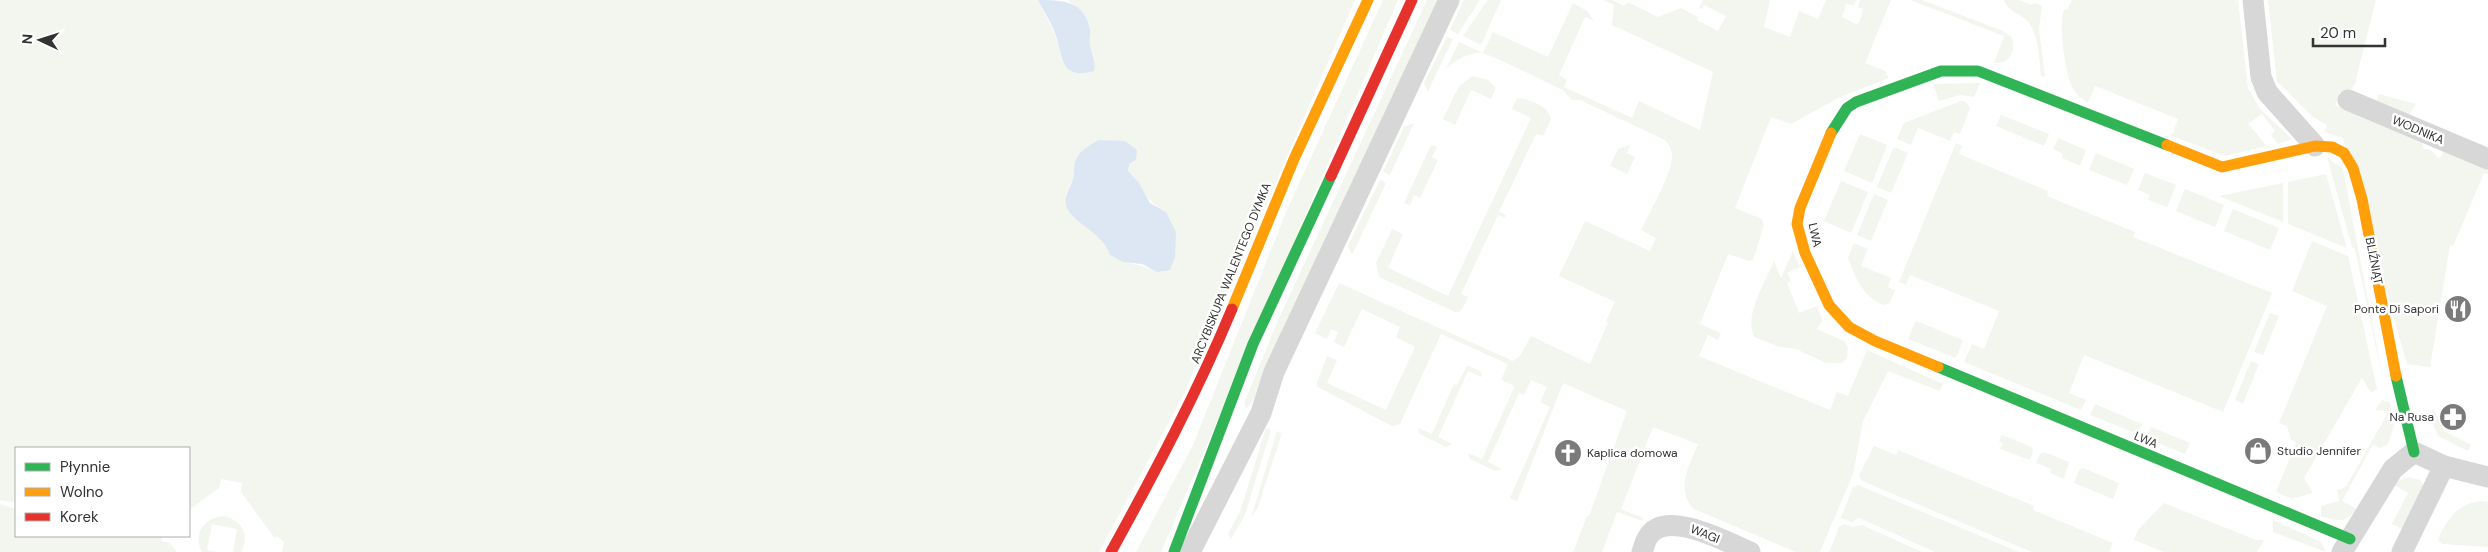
<svg xmlns="http://www.w3.org/2000/svg" width="2488" height="552" viewBox="0 0 2488 552" font-family="'DM Sans',sans-serif">
<style>
.green{fill:#f2f6ee;fill-rule:evenodd}
.water{fill:#dde7f3}
.lines{fill:none;stroke-linecap:round;stroke-linejoin:round}
.street{stroke:#d7d7d7;stroke-width:21}
.fast{stroke:#30b455;stroke-width:11}
.slow{stroke:#ff9f0a;stroke-width:11}
.jam{stroke:#e5322d;stroke-width:11}
.labels{text-anchor:middle;stroke-width:5;stroke-linejoin:round;paint-order:stroke}
.street-label{font-size:12px;fill:#333;stroke:#fff}
.poi-label{font-size:12px;fill:#333;stroke:#fff;text-anchor:end}
</style>
<rect width="100%" height="100%" fill="#fff"/>
<g class="green">
<path d="M 0,0 L 1038,0 L 1055,34 L 1062,61 L 1095,60 L 1090,45 L 1090,28 L 1083,12 L 1067,0 L 1355,0 L 1183,396 L 1099,552 L 282,552 L 284,542 L 278,537 L 274,537 L 241,492 L 242,483 L 221,479 L 219,488 L 189,510 L 189,448 L 16,448 L 16,503 L 0,500 ZM 1128,164 L 1128,171 C 1144,189 1143,199 1166,212 L 1157,272 C 1141,264 1125,264 1110,255 L 1106,244 L 1094,232 L 1074,218 L 1066,194 L 1074,178 Z"/>
<polygon points="1383,0 1398,0 1161,552 1136,552 1193,445 1287,210"/>
<polygon points="1427,0 1443,0 1254,399 1247,408 1245,407 1245,401 1279,318"/>
<polygon points="1464,0 1480,0 1458,34 1450,30"/>
<polygon points="1488,0 1501,0 1481,45 1463,36"/>
<path d="M 1603,0 L 1612,0 L 1624,6 L 1628,2 L 1658,17 L 1681,8 L 1698,17 L 1697,20 L 1718,31 L 1726,16 L 1704,5 L 1702,9 L 1699,8 L 1703,0 L 1770,0 L 1764,27 L 1790,37 L 1799,11 L 1818,19 L 1826,0 L 1856,0 L 1854,5 L 1846,4 L 1842,17 L 1856,24 L 1859,23 L 1863,9 L 1858,7 L 1860,0 L 1891,0 L 1865,63 L 1885,71 L 1889,78 L 1838,98 L 1791,124 L 1771,117 L 1735,208 L 1762,219 L 1764,225 L 1753,260 L 1749,261 L 1728,254 L 1700,324 L 1721,333 L 1718,340 L 1708,335 L 1699,356 L 1830,410 L 1837,392 L 1848,396 L 1867,350 L 1943,384 L 1940,391 L 1888,371 L 1863,421 L 1853,474 L 1820,552 L 1796,552 L 1694,509 C 1675,489 1689,466 1698,444 L 1653,427 L 1621,509 L 1643,518 L 1642,521 L 1617,512 L 1602,552 L 1573,552 L 1587,516 L 1589,516 L 1627,411 L 1563,383 L 1517,501 L 1510,498 L 1550,407 L 1540,402 L 1547,387 L 1531,380 L 1524,395 L 1519,393 L 1488,462 L 1502,469 L 1495,471 L 1470,459 L 1468,453 L 1482,459 L 1513,390 L 1514,386 L 1501,380 L 1508,364 L 1441,334 L 1400,424 L 1392,426 L 1316,386 L 1327,356 L 1337,360 L 1327,383 L 1386,410 L 1415,347 L 1396,337 L 1400,327 L 1362,309 L 1344,347 L 1334,342 L 1338,332 L 1331,329 L 1327,339 L 1315,333 L 1339,283 L 1513,361 L 1520,356 L 1531,336 L 1590,364 L 1608,322 L 1606,321 L 1615,302 L 1559,276 L 1585,221 L 1650,251 L 1656,238 L 1641,230 C 1649,213 1672,174 1672,157 C 1673,150 1669,145 1665,140 L 1580,100 L 1572,100 L 1563,90 C 1548,84 1492,54 1481,53 C 1467,53 1456,60 1446,69 L 1459,42 L 1483,53 L 1493,32 L 1548,57 L 1573,3 L 1587,11 L 1594,21 L 1585,17 L 1559,75 L 1567,80 L 1564,87 L 1632,118 L 1639,101 L 1700,130 L 1713,72 L 1612,25 L 1614,5 Z"/>
<path d="M 1910,0 L 1922,0 L 2003,31 L 2012,38 C 2016,53 2009,64 1994,63 L 2004,36 Z"/>
<path d="M 2004,0 L 2019,0 L 2032,5 L 2034,3 L 2042,6 L 2039,29 L 2045,77 L 2041,76 C 2039,60 2039,36 2029,23 C 2020,12 2010,14 2004,0 Z"/>
<path d="M 2072,0 L 2238,0 L 2248,88 L 2260,109 L 2292,139 L 2278,144 L 2271,135 L 2275,131 L 2262,114 L 2248,124 L 2267,146 L 2225,156 L 2172,136 L 2178,119 L 2095,86 L 2088,103 C 2081,98 2075,94 2072,86 C 2065,71 2058,24 2064,10 L 2067,10 Z"/>
<polygon points="2268,0 2376,0 2356,79 2357,80 2352,89 2340,92 2335,105 2422,142 2424,149 2431,150 2438,158 2442,156 2443,151 2488,169 2488,174 2484,173 2453,246 2450,245 2430,367 2407,364 2343,138 2325,132 2327,125 2313,117 2277,81"/>
<polygon points="1447,37 1453,39 1428,91 1424,83"/>
<polygon points="1473,76 1488,80 1496,88 1491,99 1471,90 1455,125 1443,119 1459,86"/>
<polygon points="1980,83 1974,97 1960,95 1939,101 1933,84"/>
<polygon points="2379,94 2416,104 2408,116 2375,105"/>
<path d="M 1517,98 C 1530,100 1548,105 1551,119 L 1543,136 L 1536,134 L 1499,212 L 1506,215 L 1505,218 L 1498,215 L 1461,294 L 1468,297 L 1463,308 L 1459,312 L 1455,312 L 1379,277 L 1376,263 L 1392,229 L 1403,234 L 1388,268 L 1448,296 L 1531,118 L 1512,109 Z"/>
<polygon points="1961,101 1966,102 1970,108 1960,134 1954,132 1950,141 1918,128 1911,145 1897,139 1904,123"/>
<polygon points="2001,115 2049,134 2044,146 1996,126"/>
<polygon points="1414,123 1390,175 1383,172 1404,127"/>
<polygon points="1860,134 1887,145 1872,183 1844,171"/>
<polygon points="2058,138 2086,150 2080,166 2062,158 2063,154 2053,149"/>
<polygon points="1956,143 1962,146 1959,154 2048,191 2047,196 2135,232 2133,237 2272,293 2223,412 2084,355 2069,393 2086,400 2081,410 1964,362 1972,344 1984,349 1999,311 1910,275 1906,285 1899,282"/>
<polygon points="1431,145 1437,147 1432,157 1438,160 1420,198 1414,195 1410,205 1404,203"/>
<polygon points="1630,145 1627,153 1635,157 1627,174 1610,166 1618,149"/>
<polygon points="1894,147 1908,153 1891,193 1877,187"/>
<polygon points="2096,153 2134,169 2127,185 2089,170"/>
<polygon points="2327,157 2343,169 2384,385 2355,249 2352,247"/>
<polygon points="2145,173 2176,185 2167,207 2148,200 2150,195 2138,190"/>
<polygon points="2326,174 2347,248 2288,224 2288,182"/>
<polygon points="1380,180 1386,183 1352,255 1348,246"/>
<polygon points="1841,181 1868,192 1851,233 1824,221"/>
<polygon points="2283,183 2283,222 2219,196"/>
<polygon points="2185,189 2224,205 2215,227 2176,211"/>
<polygon points="1874,194 1888,200 1871,241 1857,235"/>
<polygon points="2233,209 2279,228 2270,250 2224,231"/>
<polygon points="2312,241 2348,256 2377,389 2371,393 2362,378 2304,478 2313,493 2292,499 2276,492 2296,442 2291,440 2287,426 2279,423 2327,306 2292,291"/>
<path d="M 1854,243 L 1868,249 L 1861,266 L 1891,278 L 1888,287 L 1895,290 L 1890,303 L 1883,305 C 1862,295 1856,279 1848,258 Z"/>
<path d="M 1793,251 L 1800,267 L 1787,273 L 1791,281 L 1787,283 L 1799,313 L 1817,306 L 1822,320 L 1817,329 L 1844,341 L 1848,347 L 1847,358 L 1842,363 L 1826,363 L 1796,349 L 1777,346 L 1754,337 C 1744,315 1765,283 1774,261 L 1781,278 Z"/>
<polygon points="2270,313 2279,316 2263,355 2254,352"/>
<polygon points="1916,321 1963,340 1956,358 1908,339"/>
<polygon points="2251,361 2259,364 2243,404 2235,400"/>
<polygon points="1467,366 1481,371 1482,377 1468,371 1438,437 1452,444 1446,447 1420,434 1418,428 1432,434 1454,384 1457,385"/>
<path d="M 2382,400 L 2390,402 L 2394,425 L 2388,444 L 2380,448 L 2373,444 L 2342,501 L 2356,509 C 2347,524 2335,521 2321,516 L 2321,506 L 2339,501 L 2337,490 L 2346,487 L 2389,411 L 2375,410 Z"/>
<polygon points="2095,404 2142,424 2137,434 2090,415"/>
<polygon points="2434,409 2444,431 2471,445 2468,451 2438,436 2428,413"/>
<polygon points="2151,427 2190,443 2185,454 2146,438"/>
<polygon points="1266,428 1271,430 1245,515 1231,539 1228,534 1240,512"/>
<polygon points="1277,431 1282,433 1258,507 1251,518"/>
<polygon points="2002,435 2032,447 2033,451 2030,460 2000,449 2003,443 1999,441"/>
<polygon points="1874,446 1896,455 1898,450 2034,506 2033,510 2113,543 2109,552 2032,552 1862,481 1859,475"/>
<polygon points="2044,452 2069,462 2064,479 2050,473 2051,469 2036,463 2040,454"/>
<polygon points="2083,468 2119,483 2113,499 2074,483 2079,470"/>
<polygon points="2408,477 2420,480 2425,488 2404,530 2392,524 2408,493 2394,485 2397,481"/>
<polygon points="1858,485 2019,552 1935,552 1859,518 1852,522 1841,518 1853,487"/>
<path d="M 2480,501 L 2488,502 L 2488,547 L 2442,544 L 2438,540 C 2447,519 2456,505 2480,501 Z"/>
<polygon points="2164,503 2256,540 2264,540 2257,552 2164,552 2134,540 2138,530"/>
<polygon points="0,504 16,509 16,536 162,536 161,541 170,543 177,552 0,552"/>
<path d="M 225,516 C 243,522 249,534 242,552 L 233,552 L 237,529 L 212,524 L 207,550 L 216,552 L 202,552 C 192,533 205,517 225,516 Z"/>
<polygon points="2273,520 2321,542 2326,552 2273,532"/>
<polygon points="1844,524 1852,527 1862,525 1922,552 1829,552 1839,527"/>
</g>
<g class="water">
<path d="M 1038,0 C 1062,0 1084,0 1090,29 C 1091,34 1089,39 1090,45 C 1092,55 1096,60 1094,71 C 1061,80 1063,59 1056,36 C 1052,23 1044,12 1038,0 Z"/>
<path d="M 1099,140 L 1125,141 L 1137,150 L 1136,160 L 1129,164 L 1128,171 L 1139,183 L 1150,203 L 1166,212 L 1176,232 L 1175,257 L 1170,270 L 1157,272 L 1142,264 L 1123,262 L 1110,255 C 1102,230 1068,222 1066,204 C 1064,195 1071,187 1073,179 C 1075,173 1073,165 1076,160 C 1080,150 1090,145 1099,140 Z"/>
</g>
<g class="lines">
<g class="street">
<polyline points="2253,0 2261,77 2267,92 2315,146"/>
<polyline points="2348,100 2488,159"/>
<polyline points="1190,552 1261,413 1274,372 1449,0"/>
<path d="M 1642,552 C 1644,547 1645,541 1648,537 C 1665,508 1727,542 1750,552"/>
<polyline points="2342,552 2393,469 2414,452 2444,466 2488,477"/>
<polyline points="2402,552 2444,466"/>
</g>
<g class="fast">
<polyline points="1831,133 1847,108 1856,102 1941,71 1978,71 2167,145"/>
<polyline points="1938,367 2350,539"/>
<polyline points="2396,376 2414,452"/>
<polyline points="1174,552 1253,344 1331,176"/>
</g>
<g class="slow">
<polyline points="1831,133 1800,208 1797,224 1805,253 1829,305 1849,327 1875,341 1938,367"/>
<polyline points="2167,145 2222,167 2315,146 2332,147 2344,153 2353,168 2362,199 2396,376"/>
<polyline points="1232,309 1294,159 1368,0"/>
</g>
<g class="jam">
<polyline points="1331,176 1412,0"/>
<path d="M 1111,552 C 1155,472 1197,393 1232,309"/>
</g>
</g>
<defs>
<g id="restaurant-disc" transform="scale(1.4375)"><circle r="9.5" fill="#7a7a7a" stroke="#fff"/><path d="M-5-6h1v4h1v-4h1v4h1v-4h1v5L-1.5 .5V6h-2V.5L-5-1ZM5-6V6H3V1.5H1.5Q1.5-4 5-6Z" fill="#fff"/></g>
<g id="pharmacy-disc" transform="scale(1.4375)"><circle r="9.5" fill="#7a7a7a" stroke="#fff"/><path d="M-2-6h4v4h4v4h-4v4h-4v-4h-4v-4h4Z" fill="#fff"/></g>
<g id="shop-disc" transform="scale(1.4375)"><circle r="9.5" fill="#7a7a7a" stroke="#fff"/><path d="M-5-2.5h2.3a2.7 3.5 0 0 1 5.4 0H5L5.5 6h-11ZM-1.5-2.5h3a1.5 2.3 0 0 0-3 0Z" fill="#fff"/></g>
<g id="church-disc" transform="scale(1.4375)"><circle r="9.5" fill="#7a7a7a" stroke="#fff"/><path d="M-1.2-6h2.4v3.5h3.3v2.4h-3.3V6h-2.4V-.1h-3.3v-2.4h3.3Z" fill="#fff"/></g>
</defs>
<g fill-rule="evenodd">
<use href="#restaurant-disc" x="2458" y="309"/>
<use href="#pharmacy-disc" x="2453" y="417"/>
<use href="#shop-disc" x="2258" y="451"/>
<use href="#church-disc" x="1568" y="453"/>
</g>
<g class="labels">
<g class="street-label">
<text transform="translate(2418 130) rotate(23)" y="4">WODNIKA</text>
<text transform="translate(1815 235) rotate(77)" y="4">LWA</text>
<text transform="translate(2374 261) rotate(79)" y="4">BLIŹNIĄT</text>
<text transform="translate(1231 273) rotate(-68)" y="4">ARCYBISKUPA WALENTEGO DYMKA</text>
<text transform="translate(2146 440) rotate(23)" y="4">LWA</text>
<text transform="translate(1705 534) rotate(22)" y="4">WAGI</text>
</g>
<g class="poi-label">
<text x="2439" y="313">Ponte Di Sapori</text>
<text x="2434" y="421">Na Rusa</text>
<text x="2277" y="455" text-anchor="start">Studio Jennifer</text>
<text x="1587" y="457" text-anchor="start">Kaplica domowa</text>
</g>
</g>
<rect x="15" y="447" width="175" height="90" fill="#ffffff" stroke="#adadad"/>
<rect x="25" y="463" width="25" height="8" fill="#30b455" stroke="#adadad"/>
<text x="60" y="472" font-size="15" fill="#333333">Płynnie</text>
<rect x="25" y="488" width="25" height="8" fill="#ff9f0a" stroke="#adadad"/>
<text x="60" y="497" font-size="15" fill="#333333">Wolno</text>
<rect x="25" y="513" width="25" height="8" fill="#e5322d" stroke="#adadad"/>
<text x="60" y="522" font-size="15" fill="#333333">Korek</text>
<g transform="translate(40 40) rotate(274)" stroke="#ffffff" stroke-width="4" paint-order="stroke">
<path d="M0-4L9 19L0 12L-9 19Z" fill="#333333"/>
<text y="-8" font-size="14" font-weight="bold" text-anchor="middle" fill="#333333">N</text>
</g>
<path d="M2313 38v8h72v-8" fill="none" stroke="#333333" stroke-width="2.5"/>
<text x="2320" y="38" font-size="15" fill="#333333" stroke="#ffffff" stroke-width="4" paint-order="stroke">20 m</text>
</svg>
